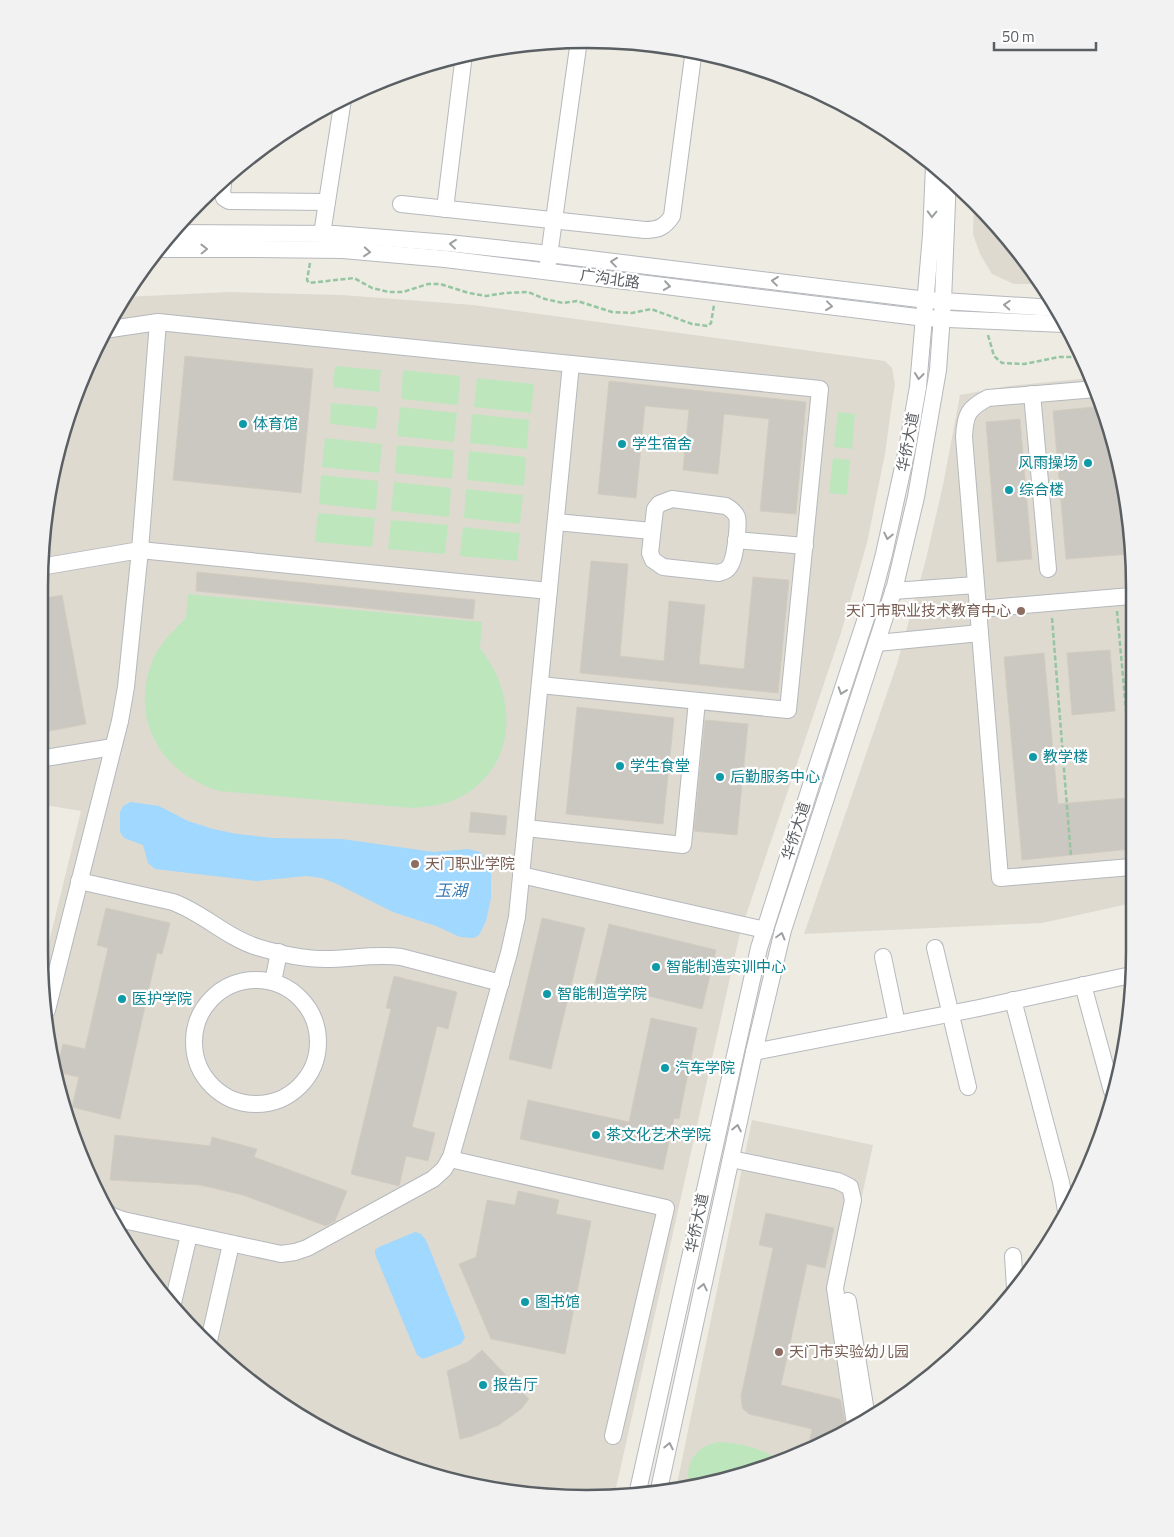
<svg xmlns="http://www.w3.org/2000/svg" width="1174" height="1537" viewBox="0 0 1174 1537" font-family="'Titillium Web','Noto Sans SC',sans-serif">
<style>
.education{fill:#dedad0}
.green{fill:#bee6bd}
.water{fill:#a1d8ff}
.building{fill:#cbc7c1;stroke:#d3ccc0}
.lines{fill:none;stroke-linecap:round;stroke-linejoin:round}
.minor-casing{stroke:#b5b8bd;stroke-width:18}
.path{stroke:#95c5a1;stroke-width:2.5;stroke-dasharray:5 2.5;stroke-linecap:butt}
.minor{stroke:#fff;stroke-width:16}
.oneway{stroke:#9c9fa1}
.culture-dot{fill:#0f9aa8;stroke:#fff;stroke-width:2}
.education-dot{fill:#8d6e63;stroke:#fff;stroke-width:2}
.labels{text-anchor:middle;stroke-width:4.5;stroke-linejoin:round;paint-order:stroke}
.street-label{font-size:15px;fill:#5a5f63;stroke:#fff}
.culture-label{font-size:15px;fill:#0d838f;stroke:#fff;text-anchor:start}
.education-label{font-size:15px;fill:#785e54;stroke:#fff;text-anchor:start}
.water-label{font-size:16px;font-style:italic;fill:#3a79b4;stroke:#fff}
.rim{fill:none;stroke:#5a5f63;stroke-width:2.5}
</style>
<rect width="100%" height="100%" fill="#eeebe2"/>
<g class="education">
<polygon points="974,199 1043,283 1044,284 1014,284 992,274 980,254 973,234"/>
<polygon points="229,292 342,295 473,305 885,361 892,368 895,384 892,403 885,454 867,543 840,636 740,933 614,1497 587,1498 445,1480 313,1425 200,1338 112,1224 58,1092 42,971 81,811 39,804 40,551 58,445 95,345 125,297"/>
<polygon points="1090,378 1106,411 1131,516 1131,913 1128,904 1042,923 804,934 897,664 926,559 943,485 960,395 1008,386"/>
<polygon points="752,1120 873,1145 843,1284 864,1419 763,1469 676,1489"/>
</g>
<g class="green">
<polygon points="335,366 381,370 379,392 333,387"/>
<polygon points="403,370 460,376 458,405 401,399"/>
<polygon points="477,378 534,384 531,413 474,407"/>
<polygon points="331,403 378,407 376,429 330,424"/>
<polygon points="400,407 457,413 454,442 397,436"/>
<polygon points="838,412 855,414 852,449 834,447"/>
<polygon points="472,414 529,420 527,449 470,443"/>
<polygon points="325,438 382,444 379,473 322,467"/>
<polygon points="397,445 454,450 452,479 395,473"/>
<polygon points="469,451 526,457 524,486 467,480"/>
<polygon points="833,458 850,460 847,495 829,493"/>
<polygon points="321,475 378,481 376,510 319,504"/>
<polygon points="394,482 451,488 449,517 391,511"/>
<polygon points="466,489 523,495 520,524 464,518"/>
<polygon points="318,513 375,518 372,547 315,542"/>
<polygon points="391,520 448,525 445,554 388,549"/>
<polygon points="463,527 520,533 517,561 460,556"/>
<path d="M 188,594 L 482,622 L 480,648 C 514,690 519,754 473,789 C 456,803 433,807 411,808 L 219,791 C 160,773 129,718 153,659 C 160,643 174,630 186,618 Z"/>
<path d="M 718,1442 C 736,1442 767,1449 779,1461 L 763,1469 L 690,1486 C 683,1464 696,1446 718,1442 Z"/>
</g>
<g class="water">
<polygon points="131,802 159,806 188,821 213,829 237,834 273,838 342,839 434,852 468,849 480,852 489,862 491,874 491,898 486,921 479,935 474,938 460,937 436,926 393,912 337,884 322,878 306,876 257,881 155,869 148,863 143,845 124,838 120,832 120,812 123,806"/>
<polygon points="415,1232 421,1234 426,1240 465,1337 461,1344 423,1359 417,1355 375,1254 375,1250 379,1247"/>
</g>
<g class="building">
<polygon points="185,356 313,369 301,493 173,480"/>
<polygon points="609,381 806,402 796,514 760,511 769,419 724,414 718,474 683,470 689,410 645,406 636,498 598,494"/>
<polygon points="1104,406 1131,516 1131,554 1066,559 1053,411"/>
<polygon points="1020,419 1032,559 997,562 986,422"/>
<polygon points="591,561 628,564 620,656 664,661 669,601 705,605 699,664 744,669 753,577 789,580 778,693 580,673"/>
<polygon points="197,572 475,600 473,619 196,591"/>
<polygon points="62,595 86,724 49,731 40,678 40,599"/>
<polygon points="1110,650 1115,711 1072,715 1067,653"/>
<polygon points="1044,653 1058,804 1127,798 1131,849 1022,860 1004,657"/>
<polygon points="577,707 674,718 663,824 566,814"/>
<polygon points="705,720 748,724 737,835 694,831"/>
<polygon points="471,812 507,816 505,835 469,832"/>
<polygon points="106,908 170,923 162,954 157,953 120,1119 72,1107 79,1077 56,1072 63,1044 85,1049 108,948 97,945"/>
<polygon points="542,918 585,928 551,1069 509,1059"/>
<polygon points="609,924 716,950 702,1009 595,983"/>
<polygon points="394,976 457,992 448,1029 437,1026 412,1127 435,1133 428,1161 406,1156 399,1186 351,1174 391,1009 386,1008"/>
<polygon points="651,1018 697,1028 679,1119 674,1118 663,1170 520,1139 528,1100 629,1122"/>
<polygon points="115,1135 210,1146 212,1137 257,1149 254,1157 347,1191 335,1221 326,1226 243,1195 200,1185 110,1180"/>
<polygon points="518,1191 559,1200 556,1214 591,1221 565,1354 491,1339 459,1264 476,1257 487,1200 515,1205"/>
<polygon points="766,1213 834,1228 825,1268 807,1264 781,1385 839,1399 841,1401 846,1428 808,1447 812,1429 749,1414 743,1409 742,1405 741,1396 773,1248 759,1245"/>
<polygon points="482,1350 529,1399 521,1409 499,1425 472,1436 460,1439 447,1371 468,1362"/>
</g>
<g class="lines">
<g class="minor-casing">
<g id="minor">
<polyline points="224,176 222,192 224,198 229,201 327,202"/>
<path d="M 401,204 L 645,230 C 658,230 665,227 672,216 L 694,49"/>
<polyline points="445,209 464,54"/>
<polyline points="171,233 335,234 448,243 532,252 927,300 1055,308"/>
<polyline points="322,234 343,99"/>
<polyline points="156,249 253,249 343,250 445,259 925,318 1064,324"/>
<polyline points="548,263 579,40"/>
<polyline points="104,330 158,322 820,389 788,710 540,685"/>
<path d="M 1096,389 L 988,398 C 968,408 965,415 964,437 L 1000,878 L 1131,867"/>
<polyline points="1032,394 1048,569"/>
<path d="M 672,499 L 726,506 C 731,509 735,512 737,517 C 739,525 735,557 731,564 C 728,570 725,571 719,573 L 663,567 L 653,560 L 650,553 L 655,509 L 659,504 Z"/>
<polyline points="556,522 652,531"/>
<polyline points="736,540 805,546"/>
<polyline points="40,567 140,550 549,591"/>
<polyline points="893,591 976,585"/>
<polyline points="978,609 1131,596"/>
<polyline points="877,643 980,633"/>
<polyline points="39,759 113,747"/>
<polyline points="526,828 683,845 697,701"/>
<polyline points="521,875 765,930"/>
<path d="M 79,881 L 173,902 C 203,913 226,937 257,947 C 280,954 308,960 332,959 C 356,958 378,954 401,957 L 501,983"/>
<polyline points="935,948 968,1087"/>
<polyline points="883,957 897,1024"/>
<circle cx="256" cy="1042" r="62"/>
<polyline points="273,982 279,952"/>
<polyline points="1083,985 1112,1091"/>
<polyline points="1013,1000 1061,1182 1066,1211"/>
<polyline points="47,1010 120,721 126,687 140,550 158,322"/>
<polyline points="754,1052 979,1008 1131,975"/>
<polyline points="450,1159 666,1208 613,1436"/>
<polyline points="731,1159 838,1181 850,1187 853,1200 835,1288 855,1424"/>
<polyline points="107,1212 112,1216 123,1220 281,1254 295,1252 307,1248 433,1179 444,1169 451,1157 509,953 517,917 571,364"/>
<polyline points="1013,1256 1015,1288"/>
<polyline points="848,1301 867,1418"/>
<polyline points="173,1303 189,1235"/>
<polyline points="208,1345 231,1244"/>
<polyline points="658,1494 754,1052 783,930 895,586 916,497 938,370 943,301 948,177"/>
<polyline points="637,1495 759,948 812,782 871,603 884,554 907,449 918,387 931,235 934,166"/>
</g>
</g>
<g class="path">
<polyline points="310,263 307,280 309,283 354,278 372,288 389,292 403,292 428,284 440,284 469,293 486,296 505,293 528,292 545,299 563,303 577,301 612,312 632,313 651,309 692,324 708,326 711,323 714,305"/>
<polyline points="988,335 994,356 1002,363 1024,364 1059,357 1079,357"/>
<polyline points="1117,611 1131,765"/>
<polyline points="1052,618 1071,857"/>
</g>
<use href="#minor" class="minor"/>
</g>
<defs><path id="oneway-chevron" d="M-2-3.5L2.5 0L-2 3.5" fill="none" stroke-width="1.6" stroke-linecap="round" stroke-linejoin="round" transform="scale(1.25)"/></defs>
<g class="oneway">
<use href="#oneway-chevron" transform="translate(932 214) rotate(92)"/>
<use href="#oneway-chevron" transform="translate(453 244) rotate(-174)"/>
<use href="#oneway-chevron" transform="translate(204 249) rotate(-1)"/>
<use href="#oneway-chevron" transform="translate(367 252) rotate(5)"/>
<use href="#oneway-chevron" transform="translate(614 262) rotate(-173)"/>
<use href="#oneway-chevron" transform="translate(775 281) rotate(-173)"/>
<use href="#oneway-chevron" transform="translate(667 286) rotate(8)"/>
<use href="#oneway-chevron" transform="translate(1007 305) rotate(-177)"/>
<use href="#oneway-chevron" transform="translate(829 306) rotate(7)"/>
<use href="#oneway-chevron" transform="translate(919 376) rotate(96)"/>
<use href="#oneway-chevron" transform="translate(888 536) rotate(102)"/>
<use href="#oneway-chevron" transform="translate(842 691) rotate(109)"/>
<use href="#oneway-chevron" transform="translate(781 936) rotate(-75)"/>
<use href="#oneway-chevron" transform="translate(737 1128) rotate(-78)"/>
<use href="#oneway-chevron" transform="translate(703 1287) rotate(-78)"/>
<use href="#oneway-chevron" transform="translate(669 1446) rotate(-78)"/>
</g>
<g class="culture-dot">
<circle cx="243" cy="424" r="5"/>
<circle cx="622" cy="444" r="5"/>
<circle cx="1088" cy="463" r="5"/>
<circle cx="1009" cy="490" r="5"/>
<circle cx="1033" cy="757" r="5"/>
<circle cx="620" cy="766" r="5"/>
<circle cx="720" cy="777" r="5"/>
<circle cx="656" cy="967" r="5"/>
<circle cx="547" cy="994" r="5"/>
<circle cx="122" cy="999" r="5"/>
<circle cx="665" cy="1068" r="5"/>
<circle cx="596" cy="1135" r="5"/>
<circle cx="525" cy="1302" r="5"/>
<circle cx="483" cy="1385" r="5"/>
</g>
<g class="education-dot">
<circle cx="1021" cy="611" r="5"/>
<circle cx="415" cy="864" r="5"/>
<circle cx="779" cy="1352" r="5"/>
</g>
<g class="labels">
<g class="street-label">
<text transform="translate(610 279) rotate(8)" y="5">广沟北路</text>
<text transform="translate(908 442) rotate(-79)" y="5">华侨大道</text>
<text transform="translate(796 831) rotate(-72)" y="5">华侨大道</text>
<text transform="translate(697 1223) rotate(-78)" y="5">华侨大道</text>
</g>
<g class="culture-label">
<text x="253" y="429">体育馆</text>
<text x="632" y="449">学生宿舍</text>
<text x="1078" y="468" text-anchor="end">风雨操场</text>
<text x="1019" y="495">综合楼</text>
<text x="1043" y="762">教学楼</text>
<text x="630" y="771">学生食堂</text>
<text x="730" y="782">后勤服务中心</text>
<text x="666" y="972">智能制造实训中心</text>
<text x="557" y="999">智能制造学院</text>
<text x="132" y="1004">医护学院</text>
<text x="675" y="1073">汽车学院</text>
<text x="606" y="1140">茶文化艺术学院</text>
<text x="535" y="1307">图书馆</text>
<text x="493" y="1390">报告厅</text>
</g>
<g class="education-label">
<text x="1011" y="616" text-anchor="end">天门市职业技术教育中心</text>
<text x="425" y="869">天门职业学院</text>
<text x="789" y="1357">天门市实验幼儿园</text>
</g>
<g class="water-label">
<text x="451" y="896">玉湖</text>
</g>
</g>
<path d="M0 0H1174V1537H0ZM587 48H587A539 539 0 0 1 1126 587V951A539 539 0 0 1 587 1490H587A539 539 0 0 1 48 951V587A539 539 0 0 1 587 48Z" fill="#f2f2f3" fill-rule="evenodd"/>
<path class="rim" d="M587 48H587A539 539 0 0 1 1126 587V951A539 539 0 0 1 587 1490H587A539 539 0 0 1 48 951V587A539 539 0 0 1 587 48Z"/>
<path d="M994 42v8h102v-8" fill="none" stroke="#5a5f63" stroke-width="2.5"/>
<text x="1002" y="42" font-size="15" fill="#5a5f63" stroke="#ffffff" stroke-width="4" paint-order="stroke">50 m</text>
</svg>
